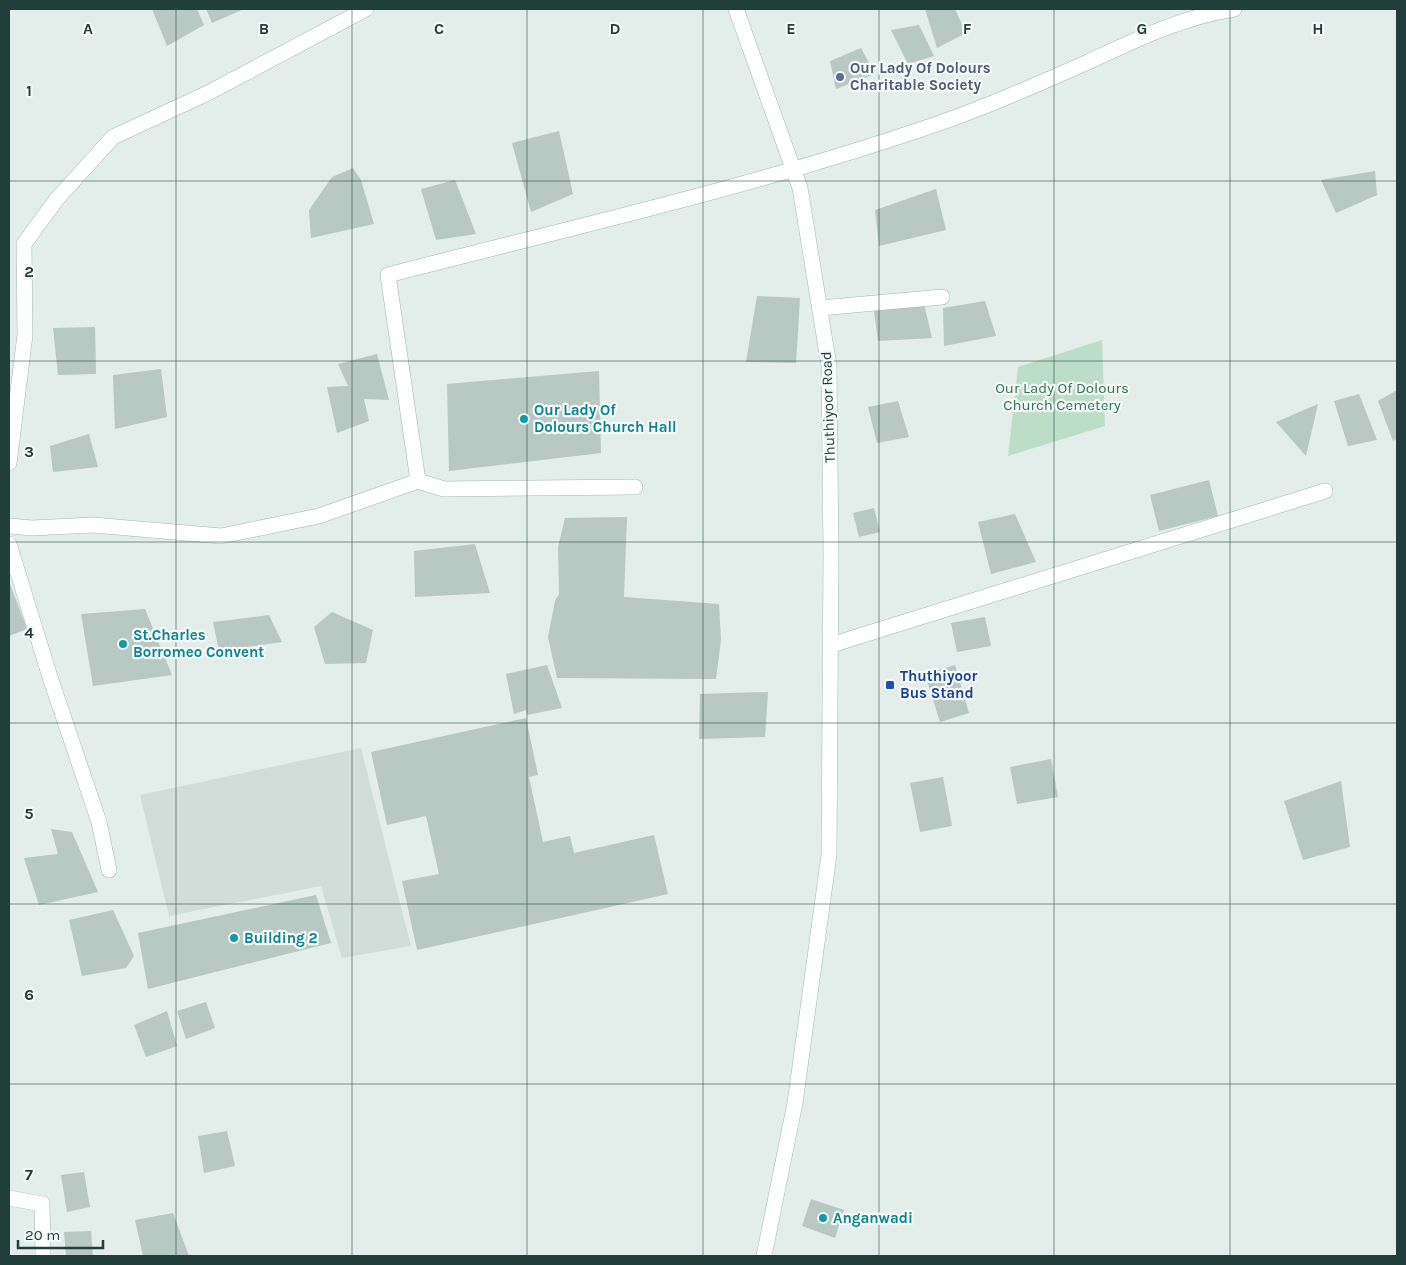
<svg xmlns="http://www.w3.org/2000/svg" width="1406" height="1265" viewBox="0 0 1406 1265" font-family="Karla,sans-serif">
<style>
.built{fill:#d1ddd9}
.green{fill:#bcdec9}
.building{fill:#b8c8c3}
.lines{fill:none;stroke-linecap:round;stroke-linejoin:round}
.lane-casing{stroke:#a5b5b2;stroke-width:16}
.street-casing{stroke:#a5b5b2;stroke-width:16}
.secondary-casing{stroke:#a1b9b3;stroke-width:16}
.lane{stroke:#fff;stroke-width:15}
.street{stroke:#fff;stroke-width:15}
.secondary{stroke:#fff;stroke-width:15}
.grid{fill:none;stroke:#223e3a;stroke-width:1;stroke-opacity:0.55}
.service-dot{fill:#5c6f8a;stroke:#f4f9f7;stroke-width:2}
.culture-dot{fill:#0f9aa8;stroke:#f4f9f7;stroke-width:2}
.transit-dot{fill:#1a4fb4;stroke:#f4f9f7;stroke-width:2}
.labels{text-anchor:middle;stroke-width:4.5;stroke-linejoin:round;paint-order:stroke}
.service-label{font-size:15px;font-weight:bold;fill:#4e5e75;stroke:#f4f9f7;text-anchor:start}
.park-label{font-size:15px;fill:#2c7651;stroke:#f4f9f7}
.street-label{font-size:15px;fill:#223e3a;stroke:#f4f9f7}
.culture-label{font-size:15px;font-weight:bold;fill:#0d838f;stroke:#f4f9f7;text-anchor:start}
.transit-label{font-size:15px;font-weight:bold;fill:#164399;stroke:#f4f9f7;text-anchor:start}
.grid-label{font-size:16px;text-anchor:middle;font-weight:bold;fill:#223e3a;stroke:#f4f9f7;stroke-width:4.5;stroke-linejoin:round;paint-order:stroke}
</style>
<rect width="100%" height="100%" fill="#e3edea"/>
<polygon class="built" points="361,748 411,946 342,958 321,886 169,916 140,795"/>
<polygon class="green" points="1102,340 1105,426 1008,456 1018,367"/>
<g class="building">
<polygon points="152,9 197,9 204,25 167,46"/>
<polygon points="206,9 244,9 212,23"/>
<polygon points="925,9 955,9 966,33 937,48"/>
<polygon points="919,25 934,56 908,64 891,30"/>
<polygon points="861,48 875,74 836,89 830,61"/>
<polygon points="559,131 573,194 531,212 512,143"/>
<polygon points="353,168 361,180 374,224 311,238 309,210 332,177"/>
<polygon points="1375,171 1377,195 1336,213 1321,180"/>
<polygon points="455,180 476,234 436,240 421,189"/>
<polygon points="936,189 946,230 879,246 875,210"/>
<polygon points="757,296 800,298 796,363 746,362"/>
<polygon points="985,301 996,336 944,346 943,308"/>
<polygon points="924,304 932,338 878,341 874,311"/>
<polygon points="95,327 96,374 58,375 53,328"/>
<polygon points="377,354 389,400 364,399 369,421 337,433 327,387 348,386 338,364"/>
<polygon points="161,369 167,417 115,429 113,375"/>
<polygon points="599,371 601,453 449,471 447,384"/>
<polygon points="1397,390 1397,439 1393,441 1378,401"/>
<polygon points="1359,394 1377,440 1348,446 1334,401"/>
<polygon points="898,401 909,437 877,443 868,407"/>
<polygon points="1318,404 1306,456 1276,422"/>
<polygon points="89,434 98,467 53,472 50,446"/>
<polygon points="1209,480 1218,516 1159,531 1150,495"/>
<polygon points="874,508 880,532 859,537 853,513"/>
<polygon points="1015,514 1036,562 991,574 978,522"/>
<polygon points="627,517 624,597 719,604 721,640 716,679 557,678 548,637 555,601 559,594 558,547 565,518"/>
<polygon points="475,544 490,593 415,597 414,551"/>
<polygon points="9,581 27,629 9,636"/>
<polygon points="145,609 172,675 93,686 81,614"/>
<polygon points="332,612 373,630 366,663 325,664 314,627"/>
<polygon points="269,615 282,642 219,651 213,622"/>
<polygon points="985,617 991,646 957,652 951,623"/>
<polygon points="547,665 562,708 527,715 526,710 514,714 506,674"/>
<polygon points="955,665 969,713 940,722 925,674"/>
<polygon points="768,692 765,737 699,739 700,694"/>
<polygon points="526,718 538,775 529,777 543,842 570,836 574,853 654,835 668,894 417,950 402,881 439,874 426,816 387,825 371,752"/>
<polygon points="1051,759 1058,797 1017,804 1010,767"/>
<polygon points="943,777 952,826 920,832 910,783"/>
<polygon points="1341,781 1350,847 1303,860 1284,801"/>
<polygon points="51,829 72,832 98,892 39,905 24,858 58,854"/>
<polygon points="316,895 331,943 148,989 138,933"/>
<polygon points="113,910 134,956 126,968 82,976 69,920"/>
<polygon points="206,1002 215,1028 186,1039 177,1011"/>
<polygon points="167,1011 177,1046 146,1057 134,1025"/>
<polygon points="227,1131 235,1166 204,1173 198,1136"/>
<polygon points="84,1172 90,1207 67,1212 61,1175"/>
<polygon points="811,1199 844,1210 835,1238 802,1226"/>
<polygon points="173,1213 189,1256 143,1256 135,1220"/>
<polygon points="91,1231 93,1256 66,1256 64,1232"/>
</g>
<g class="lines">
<g class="lane-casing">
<polyline id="lane" points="418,481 444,489 635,487"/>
</g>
<g class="street-casing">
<g id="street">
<polyline points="820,308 942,297"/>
<polyline points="9,463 25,335 24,244 56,200 113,137 206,94 366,9"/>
<path d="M 9,526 L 32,528 L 93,525 L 221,536 L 319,516 L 418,481 L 388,275 C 569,228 753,187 931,126 C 984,108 1036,85 1088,62 C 1135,40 1182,17 1234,9"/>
<polyline points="9,544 50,677 99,822 109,870"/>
<polyline points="831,645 1325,491"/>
<polyline points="9,1198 42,1204 43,1256"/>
</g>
</g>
<g class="secondary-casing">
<polyline id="secondary" points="736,9 800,188 829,366 831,554 829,855 795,1103 764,1256"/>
</g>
<use href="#lane" class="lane"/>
<use href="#street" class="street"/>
<use href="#secondary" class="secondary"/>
</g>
<path class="grid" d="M 176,9 L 176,1256M 352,9 L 352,1256M 527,9 L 527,1256M 703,9 L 703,1256M 879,9 L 879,1256M 1054,9 L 1054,1256M 1230,9 L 1230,1256M 9,181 L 1397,181M 9,361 L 1397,361M 9,542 L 1397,542M 9,723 L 1397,723M 9,904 L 1397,904M 9,1084 L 1397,1084"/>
<circle class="service-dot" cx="840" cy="77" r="5"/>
<g class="culture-dot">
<circle cx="524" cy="419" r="5"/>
<circle cx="123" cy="644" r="5"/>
<circle cx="234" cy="938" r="5"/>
<circle cx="823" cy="1218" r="5"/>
</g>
<rect class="transit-dot" x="885" y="680" width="10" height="10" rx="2.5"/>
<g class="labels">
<g class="service-label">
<text x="850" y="73">Our Lady Of Dolours<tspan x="850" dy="17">Charitable Society</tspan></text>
</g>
<g class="park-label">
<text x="1062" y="393">Our Lady Of Dolours<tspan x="1062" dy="17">Church Cemetery</tspan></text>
</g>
<g class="street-label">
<text transform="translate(828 407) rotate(-92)" y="5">Thuthiyoor Road</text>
</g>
<g class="culture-label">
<text x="534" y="415">Our Lady Of<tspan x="534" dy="17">Dolours Church Hall</tspan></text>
<text x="133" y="640">St.Charles<tspan x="133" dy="17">Borromeo Convent</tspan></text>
<text x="244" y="943">Building 2</text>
<text x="833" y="1223">Anganwadi</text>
</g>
<g class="transit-label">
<text x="900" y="681">Thuthiyoor<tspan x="900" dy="17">Bus Stand</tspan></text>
</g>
</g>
<g class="grid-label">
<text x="88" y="34">A</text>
<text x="264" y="34">B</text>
<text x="439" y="34">C</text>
<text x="615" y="34">D</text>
<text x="791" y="34">E</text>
<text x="967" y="34">F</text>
<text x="1142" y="34">G</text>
<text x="1318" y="34">H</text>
<text x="29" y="96">1</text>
<text x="29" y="277">2</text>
<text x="29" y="457">3</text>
<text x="29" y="638">4</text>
<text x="29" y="819">5</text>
<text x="29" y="1000">6</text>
<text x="29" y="1180">7</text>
</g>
<rect width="1406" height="1265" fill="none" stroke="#223e3a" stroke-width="20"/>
<path d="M18 1240v8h85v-8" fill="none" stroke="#223e3a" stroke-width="2.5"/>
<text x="25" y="1240" font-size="15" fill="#223e3a" stroke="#f4f9f7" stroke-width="4" paint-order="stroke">20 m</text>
</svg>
